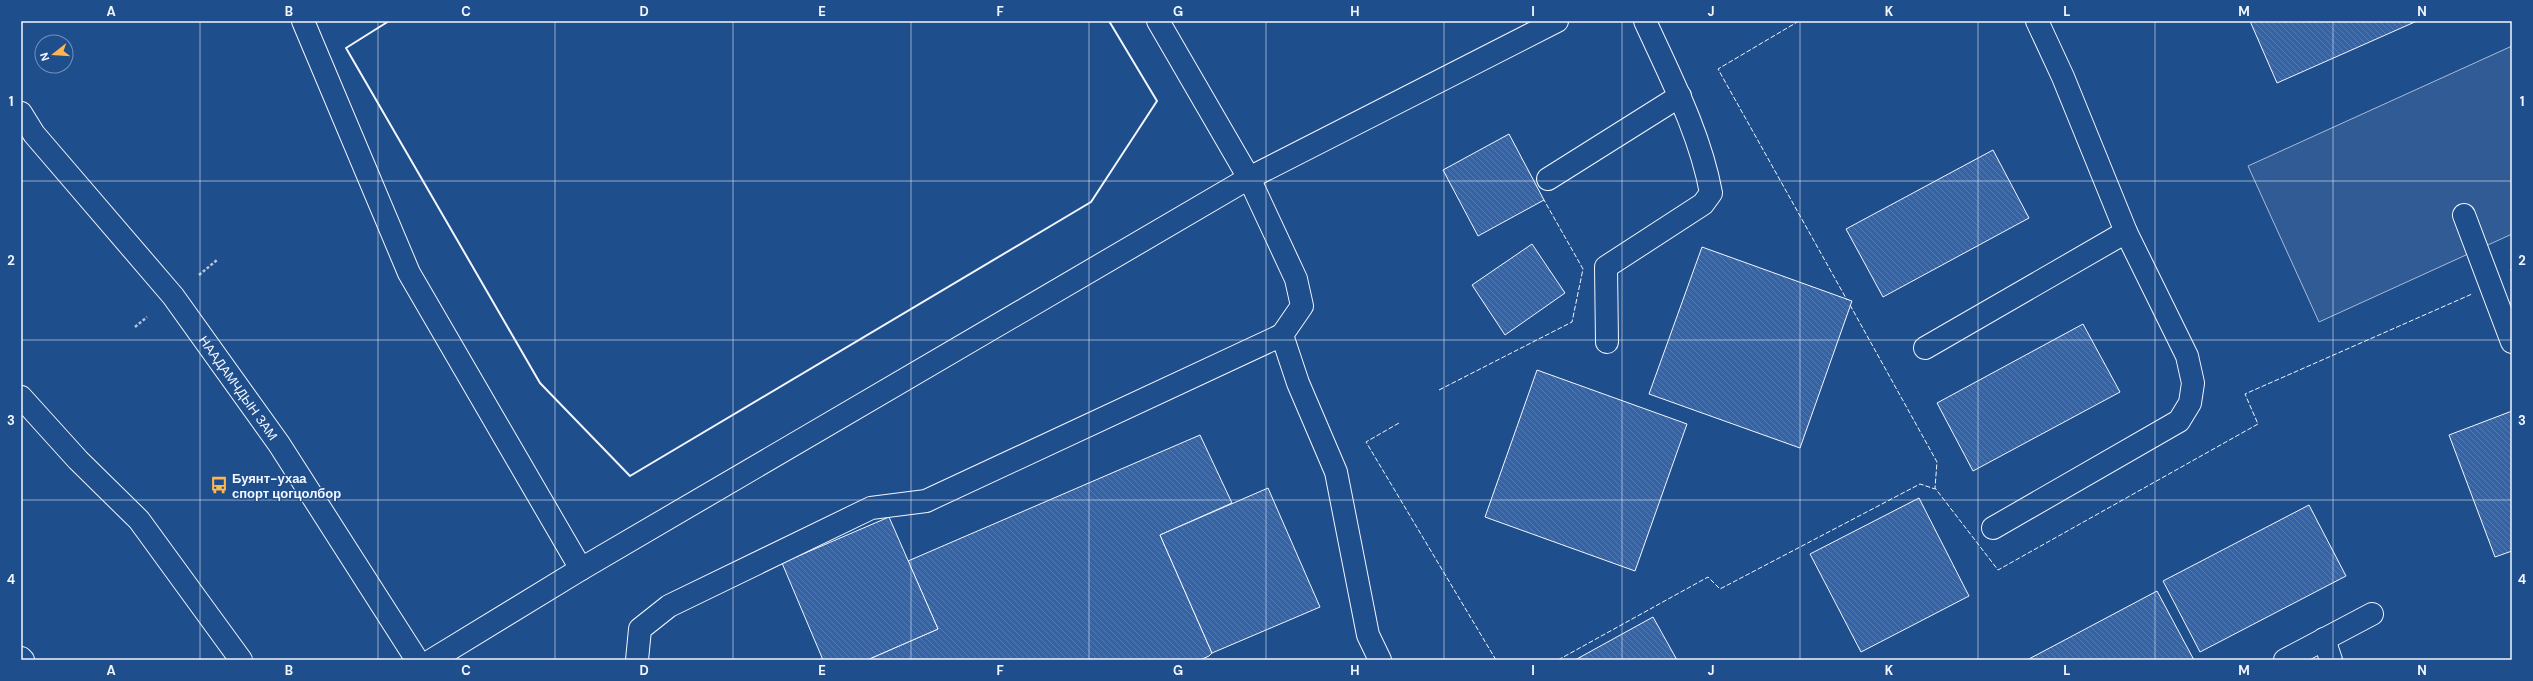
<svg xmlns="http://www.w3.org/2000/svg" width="2533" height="681" viewBox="0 0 2533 681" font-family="'DM Sans',sans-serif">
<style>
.parking{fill:#305b95;stroke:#a8bbd7}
.building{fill:url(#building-back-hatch);stroke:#f2f6ff}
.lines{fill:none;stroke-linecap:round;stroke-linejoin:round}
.minor-casing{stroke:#f2f6ff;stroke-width:24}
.major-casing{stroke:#f2f6ff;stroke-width:24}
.path{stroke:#b3c4dc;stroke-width:2.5;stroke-dasharray:3 2;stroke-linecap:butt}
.minor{stroke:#1f4e8c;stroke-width:22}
.major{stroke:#1f4e8c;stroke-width:22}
.fence{stroke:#f2f6ff;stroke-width:1;stroke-dasharray:5 2;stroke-linecap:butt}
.wall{stroke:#f2f6ff;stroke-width:2}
.grid{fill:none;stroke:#f2f6ff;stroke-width:1;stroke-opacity:0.55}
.labels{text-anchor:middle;stroke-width:3;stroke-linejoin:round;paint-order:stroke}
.street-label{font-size:13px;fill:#f2f6ff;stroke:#1f4e8c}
.poi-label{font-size:13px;font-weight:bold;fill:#f2f6ff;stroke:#1f4e8c;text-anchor:start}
.neatline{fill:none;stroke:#f2f6ff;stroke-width:1.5}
.grid-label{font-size:13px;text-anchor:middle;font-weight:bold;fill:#f2f6ff}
</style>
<defs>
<pattern id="building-back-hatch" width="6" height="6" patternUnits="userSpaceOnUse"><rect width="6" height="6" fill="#3563a3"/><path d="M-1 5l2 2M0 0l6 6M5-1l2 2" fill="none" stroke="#537ab1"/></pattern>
</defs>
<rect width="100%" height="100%" fill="#1f4e8c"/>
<polygon class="parking" points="2512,46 2512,234 2319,322 2248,166"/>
<g class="building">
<polygon points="2250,21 2417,21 2277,83"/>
<polygon points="1509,134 1544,200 1478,236 1443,170"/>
<polygon points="1993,150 2029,218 1883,297 1846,229"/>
<polygon points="1532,244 1565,293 1505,335 1472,285"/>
<polygon points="1702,247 1852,301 1800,448 1649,394"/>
<polygon points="2083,324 2120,392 1973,471 1937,403"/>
<polygon points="1537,370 1687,424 1635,571 1485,517"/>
<polygon points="2512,411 2512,551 2495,557 2449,435"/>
<polygon points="1200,435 1232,503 1160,535 1212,653 1209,656 1200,660 867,660 938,629 908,561"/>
<polygon points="1268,488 1320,607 1212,653 1160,535"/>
<polygon points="1919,498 1969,596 1861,652 1810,554"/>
<polygon points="2309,505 2346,576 2200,652 2163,581"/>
<polygon points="889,517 938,629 867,660 823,660 782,563"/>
<polygon points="2157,591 2194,660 2027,660"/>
<polygon points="1653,617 1677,660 1575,660"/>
</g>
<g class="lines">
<g class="minor-casing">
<g id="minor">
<polyline points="303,21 409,273 581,569"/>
<polyline points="1158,21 1249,178 1296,279 1302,306 1282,335"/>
<polyline points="1548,179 1680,96"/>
<polyline points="2464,215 2512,342"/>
<path d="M 1607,342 L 1606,267 L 1703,204 L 1711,193 C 1700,133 1670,76 1645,21"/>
<polyline points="1925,348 2126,232"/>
<polyline points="21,397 78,460 139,520 241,660"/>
<polyline points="1993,528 2179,421 2190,403 2193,383 2187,356 2126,232 2063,77 2037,21"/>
<polyline points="2324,639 2331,660"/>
<polyline points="21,658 23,660"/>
<polyline points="432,660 581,569 1249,178 1557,21"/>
<polyline points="637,660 640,629 669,606 871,508 926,501 1282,335 1298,383 1336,472 1368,635 1380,660"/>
<polyline points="2285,660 2372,614"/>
</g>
</g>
<g class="major-casing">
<g id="major">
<path id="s1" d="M 21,113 L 34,134 L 173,296 L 279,444 L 417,660"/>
</g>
</g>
<g class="path">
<polyline points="199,275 217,260"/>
<polyline points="135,327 147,317"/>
</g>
<use href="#minor" class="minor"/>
<use href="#major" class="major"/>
<g class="fence">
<polyline points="1799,21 1718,69 1847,300"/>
<polyline points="2510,270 2512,269"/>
<polyline points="1850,305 1937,462 1935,488 1998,570 2258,424 2245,394 2472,294"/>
<polyline points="1439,390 1572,322 1583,269 1544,200"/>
<polyline points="1399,423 1366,442 1496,660"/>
<polyline points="1558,660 1708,577 1720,589 1920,484 1935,489"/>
</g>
<polyline class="wall" points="389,21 346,48 540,383 630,476 1091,202 1157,101 1109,21"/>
</g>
<path class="grid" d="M 200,21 L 200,660M 378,21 L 378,660M 555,21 L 555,660M 733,21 L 733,660M 911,21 L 911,660M 1089,21 L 1089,660M 1266,21 L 1266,660M 1444,21 L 1444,660M 1622,21 L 1622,660M 1800,21 L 1800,660M 1978,21 L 1978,660M 2155,21 L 2155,660M 2333,21 L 2333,660M 21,181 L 2512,181M 21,340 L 2512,340M 21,500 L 2512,500"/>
<defs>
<g id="bus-bare" transform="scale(1.38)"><path d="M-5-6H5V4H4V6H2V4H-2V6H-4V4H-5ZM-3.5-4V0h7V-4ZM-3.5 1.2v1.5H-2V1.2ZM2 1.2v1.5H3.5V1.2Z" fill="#ffb74d" stroke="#1f4e8c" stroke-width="2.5" paint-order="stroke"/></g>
</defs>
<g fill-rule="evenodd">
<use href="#bus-bare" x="219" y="485"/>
</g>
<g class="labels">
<g class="street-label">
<text dy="5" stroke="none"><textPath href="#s1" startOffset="351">НААДАМЧДЫН ЗАМ</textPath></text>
</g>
<g class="poi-label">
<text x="232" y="483">Буянт-ухаа<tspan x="232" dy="15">спорт цогцолбор</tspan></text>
</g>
</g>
<rect width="2533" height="681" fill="none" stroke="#1f4e8c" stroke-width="44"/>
<g transform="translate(54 54) rotate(253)"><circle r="19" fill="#1f4e8c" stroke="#7391ba"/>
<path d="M0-3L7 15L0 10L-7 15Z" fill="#ffb74d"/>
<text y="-6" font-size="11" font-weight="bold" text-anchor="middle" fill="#f2f6ff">N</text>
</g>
<rect x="22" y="22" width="2489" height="637" class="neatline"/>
<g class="grid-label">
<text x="111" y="16">A</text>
<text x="289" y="16">B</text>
<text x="466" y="16">C</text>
<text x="644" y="16">D</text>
<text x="822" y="16">E</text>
<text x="1000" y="16">F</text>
<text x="1178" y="16">G</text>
<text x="1355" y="16">H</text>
<text x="1533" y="16">I</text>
<text x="1711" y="16">J</text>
<text x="1889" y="16">K</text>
<text x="2067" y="16">L</text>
<text x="2244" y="16">M</text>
<text x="2422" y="16">N</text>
<text x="11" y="106">1</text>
<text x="2522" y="106">1</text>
<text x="11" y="265">2</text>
<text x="2522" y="265">2</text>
<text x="11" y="425">3</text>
<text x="2522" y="425">3</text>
<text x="11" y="584">4</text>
<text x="2522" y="584">4</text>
<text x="111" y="675">A</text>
<text x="289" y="675">B</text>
<text x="466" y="675">C</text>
<text x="644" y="675">D</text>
<text x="822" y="675">E</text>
<text x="1000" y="675">F</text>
<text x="1178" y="675">G</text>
<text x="1355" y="675">H</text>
<text x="1533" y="675">I</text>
<text x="1711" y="675">J</text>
<text x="1889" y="675">K</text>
<text x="2067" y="675">L</text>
<text x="2244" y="675">M</text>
<text x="2422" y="675">N</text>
</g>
</svg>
